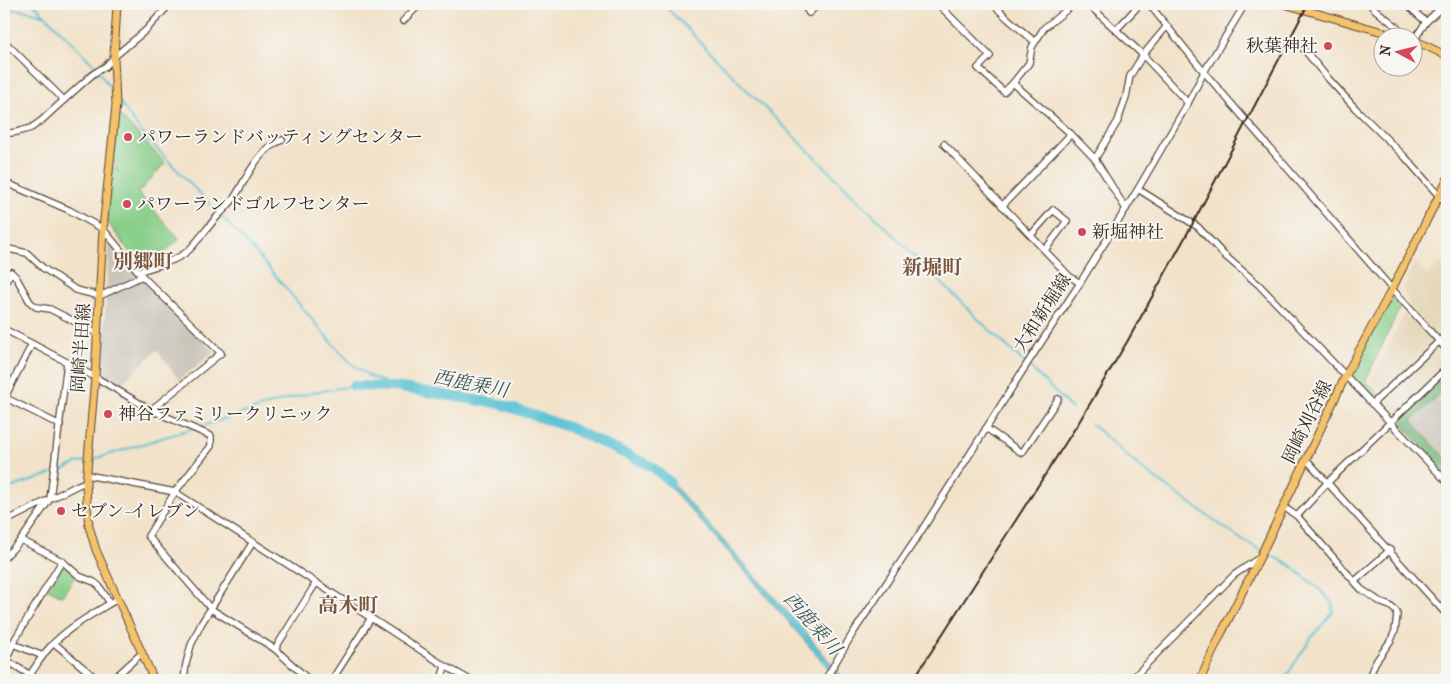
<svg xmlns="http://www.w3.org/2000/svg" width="1451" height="684" viewBox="0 0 1451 684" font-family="'IM FELL French Canon','Noto Serif JP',serif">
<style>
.built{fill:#e5d6b7}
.industrial{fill:#c9c3b8}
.green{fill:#87ce88;stroke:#617c53}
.forest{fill:#6db174;stroke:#546e49}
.water{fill:#57c1d4;stroke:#497679}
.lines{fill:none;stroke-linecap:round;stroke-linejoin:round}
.stream{stroke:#57c1d4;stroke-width:2}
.river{stroke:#57c1d4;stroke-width:10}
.minor-casing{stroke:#564638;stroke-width:8}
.major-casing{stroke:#564638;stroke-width:9}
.minor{stroke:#fff;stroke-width:5.5}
.major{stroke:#f4c26a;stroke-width:7}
.rail{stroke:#3b2a1e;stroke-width:2}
.poi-dot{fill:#d1495b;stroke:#f6f6f2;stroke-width:2}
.labels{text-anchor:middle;stroke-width:4;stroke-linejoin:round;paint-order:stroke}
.poi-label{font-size:18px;fill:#3b2a1e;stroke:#f6f6f2;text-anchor:start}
.street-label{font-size:18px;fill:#3b2a1e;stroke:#f6f6f2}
.water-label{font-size:19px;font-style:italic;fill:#435755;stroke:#f6f6f2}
.quarter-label{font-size:20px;font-weight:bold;fill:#7c573f;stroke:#f6f6f2}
</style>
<rect width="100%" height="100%" fill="#f6f6f2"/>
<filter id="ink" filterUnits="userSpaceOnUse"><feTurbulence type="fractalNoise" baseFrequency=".02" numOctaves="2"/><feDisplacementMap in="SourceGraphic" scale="10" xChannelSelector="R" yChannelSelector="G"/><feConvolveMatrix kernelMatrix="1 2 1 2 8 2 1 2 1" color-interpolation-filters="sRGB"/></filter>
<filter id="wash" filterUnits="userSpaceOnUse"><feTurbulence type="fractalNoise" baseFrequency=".0096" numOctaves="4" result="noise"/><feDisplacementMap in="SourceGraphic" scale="20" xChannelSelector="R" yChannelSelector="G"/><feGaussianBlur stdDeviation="1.12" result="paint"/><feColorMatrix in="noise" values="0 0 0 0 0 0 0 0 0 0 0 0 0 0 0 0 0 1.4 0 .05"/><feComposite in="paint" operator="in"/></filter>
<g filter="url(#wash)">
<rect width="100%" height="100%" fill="#f2e2c9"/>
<polygon class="built" points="1442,262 1447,266 1447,367 1399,414 1372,380 1408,307 1408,301 1403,291 1415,263 1427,276"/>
<g class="industrial">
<polygon points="109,244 214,352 179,380 157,350 120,385 102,374"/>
<polygon points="1447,371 1447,475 1399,421"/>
</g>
<g class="green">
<polygon points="117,112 165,163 138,193 180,239 169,248 160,258 141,267 105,219 112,166 120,173 113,163"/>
<polygon points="1396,294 1403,301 1365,382 1367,384 1368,383 1377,391 1376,393 1397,416 1394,419 1347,373"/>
<polygon points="62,565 76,575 62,596 48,589"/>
</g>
<polygon class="forest" points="1447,373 1447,387 1412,421 1447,460 1447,476 1399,421"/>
<polygon class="water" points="661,471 807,634 845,680 838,680 732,556 660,476"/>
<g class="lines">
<g class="stream">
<polyline points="34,4 96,67 113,93"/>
<polyline points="663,4 742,85 981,322 1025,363"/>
<path d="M 4,10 C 18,8 32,11 46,16"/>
<polyline points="119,101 141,132 256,253 332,343 352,364 369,376 396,387"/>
<polyline points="1029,366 1072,409"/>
<polyline points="1090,423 1142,469 1242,540 1290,565 1318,588 1332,603 1333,612 1311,638 1284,680"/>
<polyline points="196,428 284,400 315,392 353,386"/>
<polyline points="91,460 191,429"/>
<polyline points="56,473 77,463 86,461"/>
<polyline points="4,490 51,474"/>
</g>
<polyline class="river" points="353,386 396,387 500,404 568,427 651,466 670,482"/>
</g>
</g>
<g filter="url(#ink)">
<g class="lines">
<g class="minor-casing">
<g id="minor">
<polyline points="803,4 809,13 818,4"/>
<polyline points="938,4 990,56 978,68 1004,92 1013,83 1029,63 1032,47 1044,28 1074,4"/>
<polyline points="993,4 1007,18 1035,42"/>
<polyline points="1088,4 1143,55 1188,103"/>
<polyline points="1149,4 1204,72 1392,289 1447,350"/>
<path d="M 1370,4 C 1379,16 1398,23 1403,37"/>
<polyline points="1406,4 1426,22"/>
<polyline points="403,21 420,4"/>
<polyline points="1116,30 1140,4"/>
<polyline points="1414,40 1426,22 1445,4"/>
<polyline points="4,41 64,100"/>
<polyline points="1298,42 1325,75 1356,109 1405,157 1447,205"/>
<polyline points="1013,83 1071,134 1095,159 1126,209"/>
<polyline points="4,134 17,132 31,128 41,121 64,100 93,74 106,66 114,57 146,30 170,4"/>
<polyline points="944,144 1069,276 1080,283"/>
<polyline points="1095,159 1118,121 1126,97 1130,76 1143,55 1167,26"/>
<polyline points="4,182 69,210 103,229 142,276 221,353 151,410"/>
<polyline points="1138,189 1198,227 1224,255 1259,285 1447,482"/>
<polyline points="1002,206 1071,134"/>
<polyline points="1031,235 1053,210 1067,221 1045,250"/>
<polyline points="4,248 27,253 43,268 76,290 100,296 142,276"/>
<path d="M 142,276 L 140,271 C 154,267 179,260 189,250 C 199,240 207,228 216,218 C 223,210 231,204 236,195 C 248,175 259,149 282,140"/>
<polyline points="4,285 11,272 16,277 30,302 36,307 50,309 97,333"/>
<polyline points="4,329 95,377 151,410 211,436 211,446 175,492 148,536 211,609 275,649 309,680"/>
<polyline points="4,397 60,425"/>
<polyline points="4,399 32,344"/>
<polyline points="1372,404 1447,334"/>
<polyline points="986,428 1022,453 1058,399"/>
<polyline points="1306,459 1447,615"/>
<polyline points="87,475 175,492 371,618 445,666 470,680"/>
<polyline points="1288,510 1297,516 1361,589 1382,603 1390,606 1396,611 1397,615 1395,631 1391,640 1375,663 1368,680"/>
<polyline points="1297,516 1327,483 1447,368"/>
<polyline points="4,522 78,485 86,482"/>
<polyline points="21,540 62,561 79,576 94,582 99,586 110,603"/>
<polyline points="4,558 21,540 50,499 67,363"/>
<polyline points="1355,581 1390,550"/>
<polyline points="4,641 12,645"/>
<polyline points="54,643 98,680"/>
<polyline points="13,644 43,656"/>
<polyline points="275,649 316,583"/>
<polyline points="6,660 38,680"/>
<polyline points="4,666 14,641 62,561"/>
<path d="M 26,680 C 34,670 40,658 49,648 C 68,627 93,614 117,599"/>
<polyline points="112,680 142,653"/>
<polyline points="184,680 186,664 191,645 201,624 253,542"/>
<polyline points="332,680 371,618"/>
<polyline points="441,680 445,666"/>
<polyline points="825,680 853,633 920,533 1025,367 1080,283 1138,189 1188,103 1204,72 1245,4"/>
<polyline points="1131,680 1234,575 1259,558"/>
</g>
</g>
<g class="major-casing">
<g id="major">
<polyline points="117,4 114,57 116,105 103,229 95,377 86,482 87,507 89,526 96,550 154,680"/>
<polyline points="1284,4 1404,38"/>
<polyline points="1414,40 1447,56"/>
<polyline points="1200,680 1220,636 1260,557 1346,375 1392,289 1447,180"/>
</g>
</g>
<use href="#minor" class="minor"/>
<use href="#major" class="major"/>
<polyline class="rail" points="913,680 1079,422 1127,342 1192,225 1308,4"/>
</g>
</g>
<g class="poi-dot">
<circle cx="1328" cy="46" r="5"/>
<circle cx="128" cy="137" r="5"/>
<circle cx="127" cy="204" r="5"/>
<circle cx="1082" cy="232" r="5"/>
<circle cx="108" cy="414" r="5"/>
<circle cx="61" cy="511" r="5"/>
</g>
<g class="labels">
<g class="poi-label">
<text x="1318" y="52" text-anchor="end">秋葉神社</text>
<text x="138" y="143">パワーランドバッティングセンター</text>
<text x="137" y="210">パワーランドゴルフセンター</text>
<text x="1092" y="238">新堀神社</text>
<text x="118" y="420">神谷ファミリークリニック</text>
<text x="71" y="517">セブン-イレブン</text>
</g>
<g class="street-label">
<text transform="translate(1042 313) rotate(-57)" y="6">大和新堀線</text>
<text transform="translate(81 348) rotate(-86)" y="6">岡崎半田線</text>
<text transform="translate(1307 422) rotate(-64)" y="6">岡崎刈谷線</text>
</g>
<g class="water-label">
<text transform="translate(471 383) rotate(11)" y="7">西鹿乗川</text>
<text transform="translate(813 623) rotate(49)" y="7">西鹿乗川</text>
</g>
<g class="quarter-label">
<text x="143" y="268">別郷町</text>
<text x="932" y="274">新堀町</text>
<text x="348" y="612">高木町</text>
</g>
</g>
<rect width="1451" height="684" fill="none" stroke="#f6f6f2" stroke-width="20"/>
<g transform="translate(1398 52) rotate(277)"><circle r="24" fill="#f6f6f2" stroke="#aba49d"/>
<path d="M0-4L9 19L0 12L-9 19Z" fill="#d1495b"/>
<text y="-8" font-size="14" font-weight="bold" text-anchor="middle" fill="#3b2a1e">N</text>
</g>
</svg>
